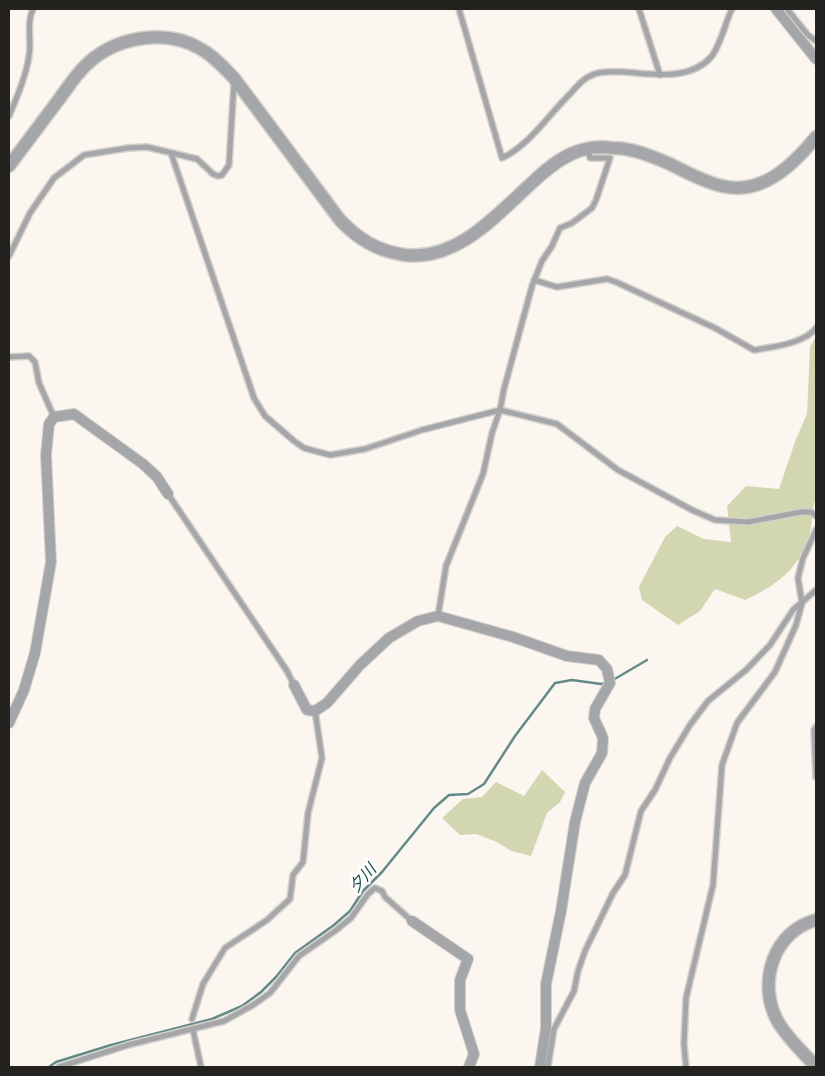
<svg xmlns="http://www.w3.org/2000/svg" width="825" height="1076" viewBox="0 0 825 1076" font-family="Quicksand,'Noto Sans JP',sans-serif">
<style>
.green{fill:#d2d7b1}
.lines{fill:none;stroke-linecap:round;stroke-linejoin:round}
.stream{stroke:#638a89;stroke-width:2.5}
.service-casing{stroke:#d4d0ca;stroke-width:8}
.minor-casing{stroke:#d4d0ca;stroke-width:12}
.tertiary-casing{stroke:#d4d0ca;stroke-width:15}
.service{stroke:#a4a6a9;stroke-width:5}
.minor{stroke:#a4a6a9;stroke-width:10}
.tertiary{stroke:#a4a6a9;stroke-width:12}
.labels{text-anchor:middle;stroke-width:5;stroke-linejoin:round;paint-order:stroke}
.water-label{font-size:16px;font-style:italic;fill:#154849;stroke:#fff}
</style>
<rect width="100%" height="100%" fill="#fbf6ef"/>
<g class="green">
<path d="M 816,336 L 816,500 L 814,503 C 812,515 812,528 808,539 C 797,571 775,586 745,600 L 715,589 L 700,611 L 678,625 L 642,600 L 639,587 L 665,537 L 677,526 L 704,539 L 731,542 L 727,506 L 746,486 L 779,489 L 796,439 L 807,414 L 810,347 Z"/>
<polygon points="542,770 565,792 560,802 547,813 531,856 511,851 497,842 476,834 460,835 442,818 463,799 482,797 496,782 524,796"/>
</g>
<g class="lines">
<g class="stream">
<polyline points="613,680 647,660"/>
<polyline points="49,1067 56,1062 111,1045 212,1019 242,1006 261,992 276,977 295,953 334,925 350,911 363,891 382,872 434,808 449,795 468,794 484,784 515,736 555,683 572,680 601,684 606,683"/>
</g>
<g class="service-casing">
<g id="service">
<path d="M 459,9 L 502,158 C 530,145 549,114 571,93 C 576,87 581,81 588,77 C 600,70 611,72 625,72 C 653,74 690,81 711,57 C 720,47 725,23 732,9"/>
<polyline points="639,9 660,75"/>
<polyline points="787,9 808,35 816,41"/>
<path d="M 9,116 C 17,97 26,76 29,56 C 32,40 26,24 33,9"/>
<polyline points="171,153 254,398 265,416 294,441 304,448 330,455 365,449 422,430 500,410 557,424 618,470 692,510 715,520 748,522 801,512 811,512 816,516"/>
<polyline points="9,256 30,213 54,178 84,155 128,148 147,147 197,159 213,174 218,176 222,175 229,165 234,83"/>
<path d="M 534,280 L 557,287 L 607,279 L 616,282 L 715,328 L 754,350 C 772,347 804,344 816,328"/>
<polyline points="9,357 29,356 35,362 39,383 54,417"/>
<polyline points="168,494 287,671 294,685"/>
<polyline points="438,616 446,566 483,474 492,433 500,410 504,389 532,286 542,261 552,246 560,228 572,223 592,208 596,200 610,158 590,158 588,149"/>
<polyline points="816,727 814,730 816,777"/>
<polyline points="192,1019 203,984 225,948 267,920 290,899 293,875 303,862 308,813 322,758 315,711"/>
<polyline points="193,1030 201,1067"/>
<polyline points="541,1066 548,1066 554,1029 574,991 578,971 585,951 613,893 625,875 641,811 655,790 670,758 690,725 708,701 746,670 770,645 793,610 816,590"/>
<polyline points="59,1067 128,1045 224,1021 253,1005 270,993 299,956 335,931 351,918 368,894 375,888 382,891 385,897 412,921"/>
<polyline points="686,1067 684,1044 686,998 713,885 722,765 737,723 775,672 796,625 802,603 798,578 803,558 816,530"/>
</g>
</g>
<g class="minor-casing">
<g id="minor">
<polyline points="776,9 816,59"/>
<polyline points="294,685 307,710 315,711 327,703 360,665 389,638 418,621 438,616 513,637 567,656 599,660 607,669 610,683 595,709 594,718 603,738 602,753 585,783 575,822 561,911 546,984 546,1028 540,1067"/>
<polyline points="9,723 24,690 35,653 51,562 46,455 49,424 54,417 74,414 143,464 157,477 168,494"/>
<polyline points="412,921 468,959 460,980 460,1010 474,1054 469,1067"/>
</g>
</g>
<g class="tertiary-casing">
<g id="tertiary">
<path d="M 9,166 C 26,143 43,121 60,98 C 70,84 80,69 94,58 C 123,36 167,30 199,48 C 213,55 223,67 234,78 L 340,220 C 359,240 378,251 405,255 C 459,261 498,213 535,180 C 549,167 566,153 586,149 C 594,147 603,147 612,148 C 633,148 651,156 670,164 C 686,172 704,182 722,186 C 762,196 793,165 816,137"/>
<path d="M 816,920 C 774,931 757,982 777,1020 C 786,1037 803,1052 816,1067"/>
</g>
</g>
<use href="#service" class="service"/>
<use href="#minor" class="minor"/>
<use href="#tertiary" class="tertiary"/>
</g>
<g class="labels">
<g class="water-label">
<text transform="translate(362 878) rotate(-49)" y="6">夕川</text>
</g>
</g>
<rect width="825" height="1076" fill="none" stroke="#24221f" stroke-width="20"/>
</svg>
